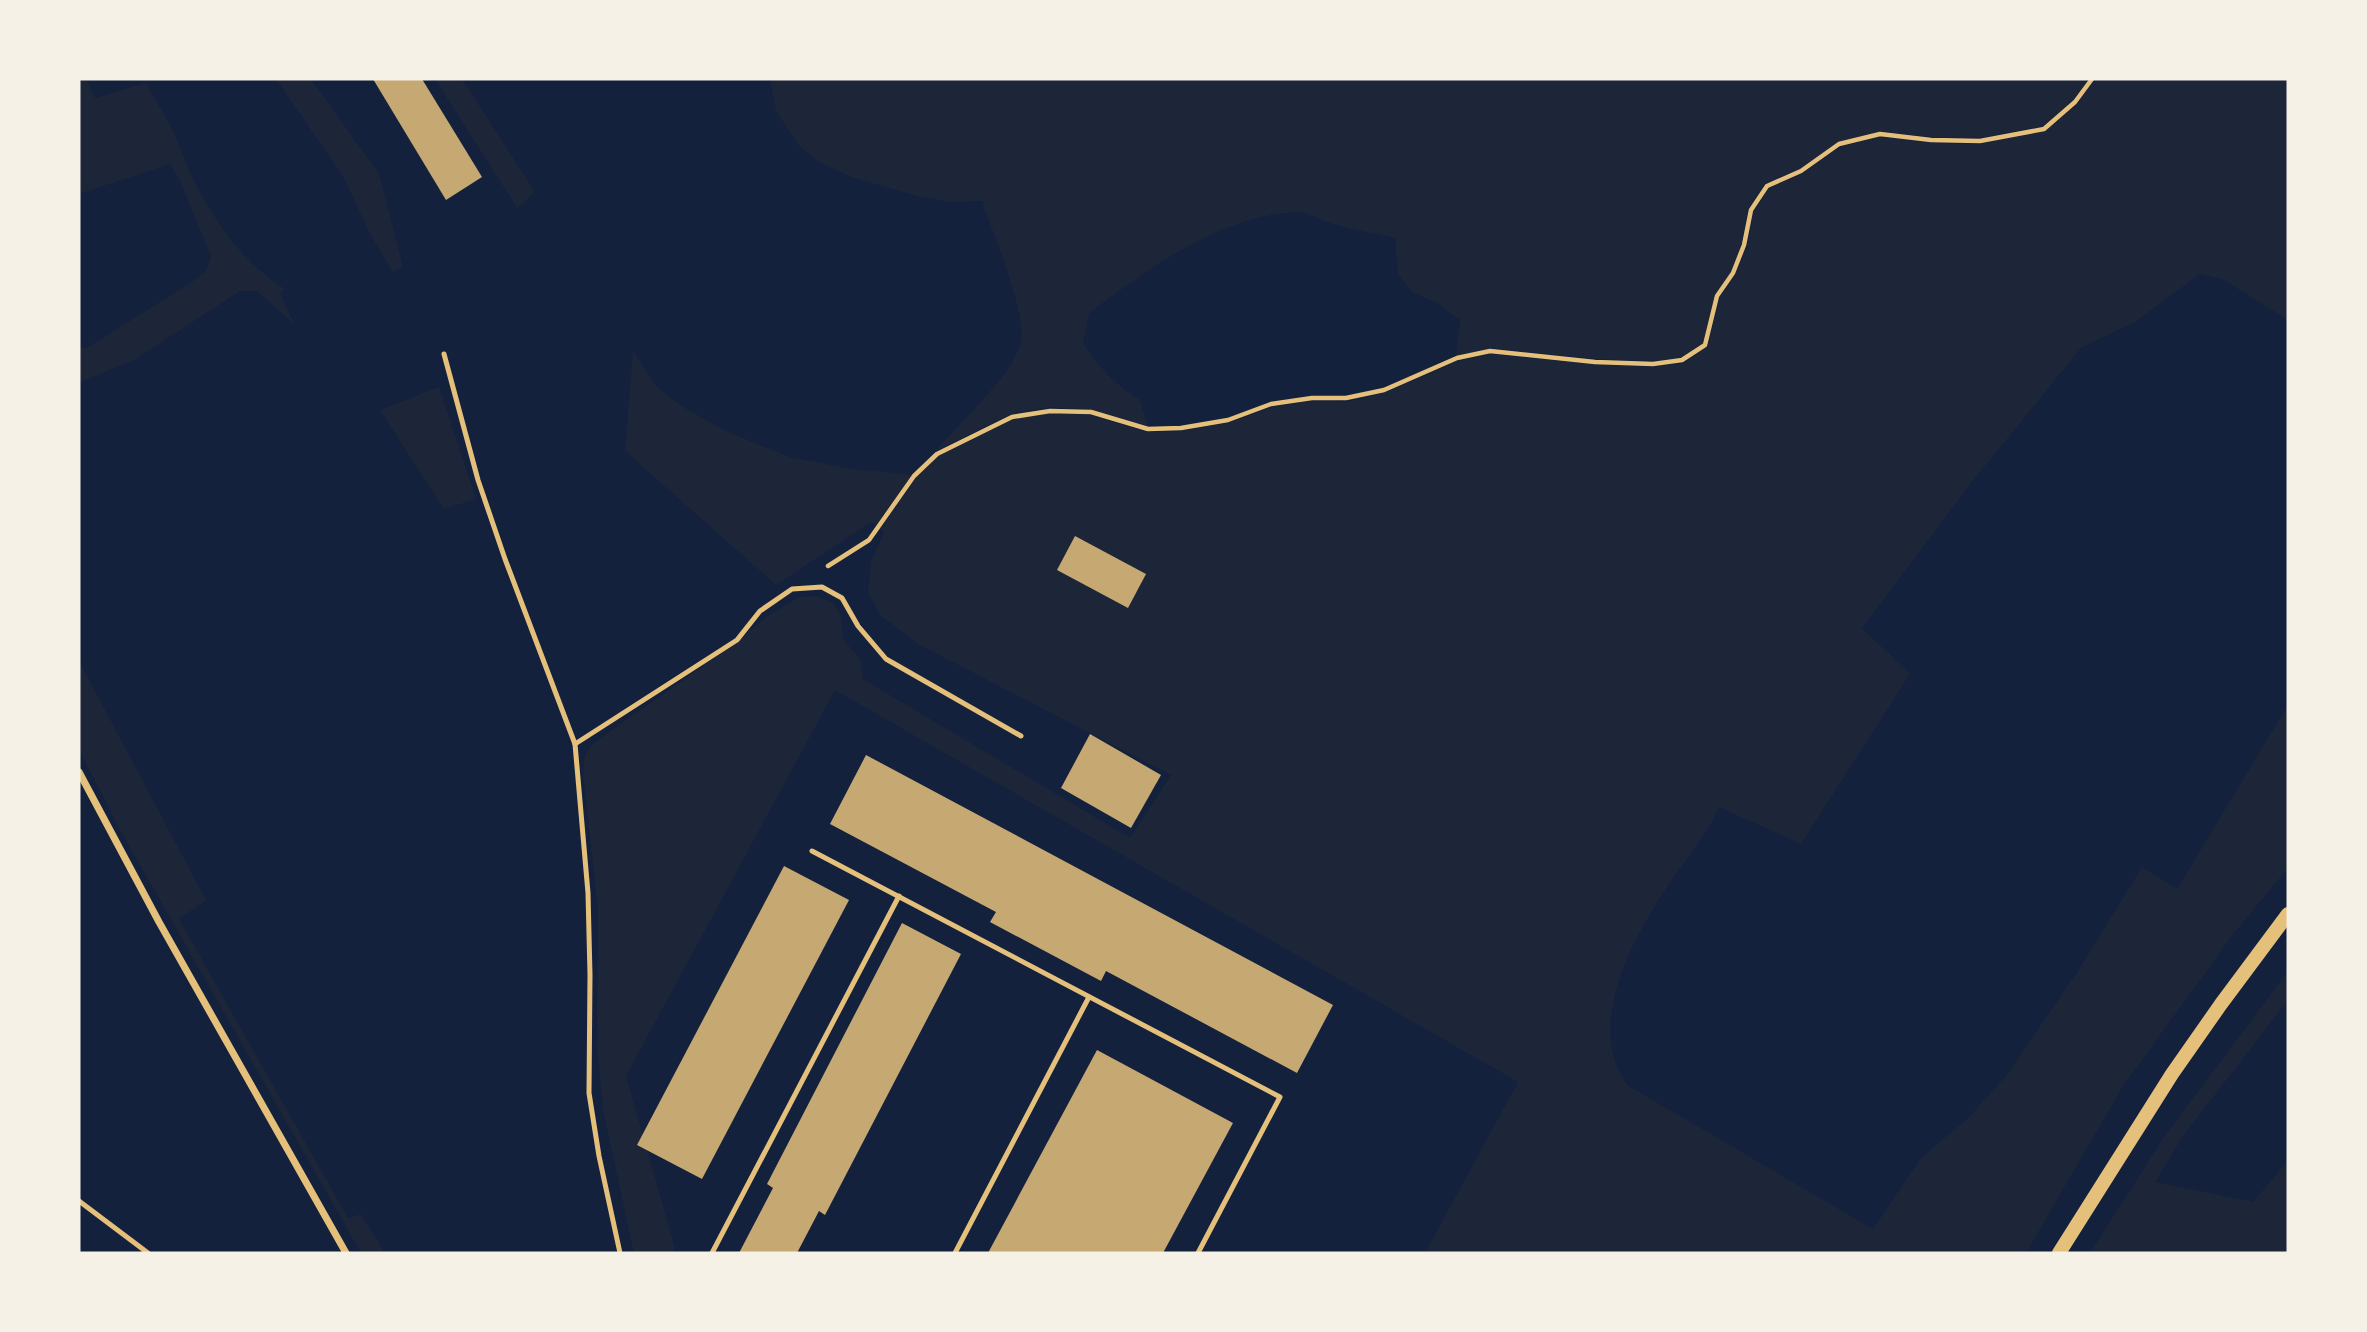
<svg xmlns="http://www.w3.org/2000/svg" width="2367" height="1332" viewBox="0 0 2367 1332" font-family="Roboto,sans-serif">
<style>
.green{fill:#1d2539}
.building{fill:#c6a872}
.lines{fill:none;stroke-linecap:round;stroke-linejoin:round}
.path{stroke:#e5c07b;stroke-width:4.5}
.service{stroke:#e5c07b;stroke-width:5}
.minor{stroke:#e5c07b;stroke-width:7}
.secondary{stroke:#e5c07b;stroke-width:14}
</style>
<rect width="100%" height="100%" fill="#14213d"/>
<g class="green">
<path d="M 79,79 L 87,79 L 95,98 L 146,83 C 154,98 164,113 172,129 C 180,145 185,163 193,179 C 214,221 244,264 285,289 L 280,293 L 294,324 L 257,291 L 240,291 L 134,360 L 79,383 L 79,348 L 88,347 L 192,282 L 206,271 L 211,257 L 181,183 L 170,164 L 79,194 Z"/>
<polygon points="276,79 311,79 379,174 403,267 393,272 370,234 344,178"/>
<polygon points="435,79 462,79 535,192 517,208"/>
<path d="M 770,79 L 2089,79 L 2073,100 L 2043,126 L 1980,138 L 1931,137 L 1879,132 L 1838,142 L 1799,169 L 1765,183 L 1748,209 L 1741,245 L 1731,272 L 1715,295 L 1703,343 L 1681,357 L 1652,361 L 1595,359 L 1490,348 L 1456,356 L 1460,320 L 1439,304 L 1412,292 L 1398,274 L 1395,238 C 1374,233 1353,230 1333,224 C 1321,221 1309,212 1297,212 C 1220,215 1149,269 1089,313 L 1083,343 C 1099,366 1114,385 1139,399 L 1148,426 L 1091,410 L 1049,407 L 1011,414 L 935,451 C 956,427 1017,370 1021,341 C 1026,311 993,233 982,201 L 950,202 L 917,196 L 852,177 L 819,162 L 800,147 L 776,111 Z"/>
<path d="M 2096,79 L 2288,79 L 2288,320 L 2222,279 L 2200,274 L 2135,322 L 2081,348 L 1971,483 L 1862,628 L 1910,674 L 1801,844 L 1719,807 C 1709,831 1693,849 1678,871 C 1644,920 1595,998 1615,1061 C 1617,1069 1623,1077 1627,1085 L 1873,1229 L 1921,1158 L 1968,1118 L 2006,1076 L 2078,971 L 2142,867 L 2177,889 L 2288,705 L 2288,868 L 2234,933 L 2123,1086 L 2026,1253 L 1425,1253 L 1518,1082 L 835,690 L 626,1076 L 675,1248 L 674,1253 L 634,1253 L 603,1110 L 597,1046 L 598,910 L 583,773 L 585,755 L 592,744 L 735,644 L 765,618 L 799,597 L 818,596 L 834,604 L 841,616 L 843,639 L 860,659 L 863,679 L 1130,838 L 1171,775 L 918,644 L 880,615 L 868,592 L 871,561 L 884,533 L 880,529 L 916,478 L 939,456 L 1013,419 L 1050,413 L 1090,415 L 1148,432 L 1181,431 L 1228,423 L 1272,407 L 1312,401 L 1347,402 L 1384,393 L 1458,361 L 1491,354 L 1595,364 L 1653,367 L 1684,363 L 1708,346 L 1720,297 L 1736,274 L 1747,246 L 1754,211 L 1768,188 L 1802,174 L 1840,147 L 1880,137 L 1931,143 L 1981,144 L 2045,131 L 2077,104 Z"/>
<polygon points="633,351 657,387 683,407 728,432 790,457 852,469 912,475 876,525 871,522 776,585 625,451"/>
<polygon points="439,387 476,499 444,509 380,410"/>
<polygon points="79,661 206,900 179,919 348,1218 361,1214 385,1253 361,1253 124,837 79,750"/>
<polygon points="2288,971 2288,1000 2183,1136 2155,1182 2253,1202 2288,1161 2288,1253 2090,1253 2164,1137"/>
</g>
<g class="building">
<polygon points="373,79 422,79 482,177 446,200"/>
<polygon points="1075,536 1146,574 1128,608 1057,570"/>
<polygon points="1090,734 1161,775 1131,828 1061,788"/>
<polygon points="866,755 1333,1005 1297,1073 1106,971 1101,981 990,922 996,912 830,824"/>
<polygon points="784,866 849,900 702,1179 637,1145"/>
<polygon points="902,923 961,954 825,1215 819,1211 797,1253 739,1253 773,1188 767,1184"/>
<polygon points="1097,1050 1233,1123 1163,1253 988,1253"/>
</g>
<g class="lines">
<polyline class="path" points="828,566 869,540 914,476 937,454 1012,417 1050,411 1091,412 1148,429 1181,428 1228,420 1271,404 1312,398 1346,398 1384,390 1457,358 1490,351 1595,362 1653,364 1682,360 1705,345 1717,296 1733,273 1744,245 1751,210 1767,186 1801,171 1839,144 1880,134 1931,140 1980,141 2044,129 2075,102 2092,79"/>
<g class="service">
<polyline points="444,354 478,480 505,559 575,744 588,893 590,975 589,1093 599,1156 620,1253"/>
<polyline points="575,744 737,640 760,611 792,589 822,587 842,598 858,626 886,659 1021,736"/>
<polyline points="812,851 1280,1097 1198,1253"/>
<polyline points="79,1201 148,1253"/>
<polyline points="712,1253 899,896"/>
<polyline points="955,1253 1089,997"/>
</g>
<polyline class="minor" points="79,772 159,922 346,1253"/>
<polyline class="secondary" points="2059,1253 2172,1074 2221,1004 2288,914"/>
</g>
<rect width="2367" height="1332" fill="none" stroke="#f6f1e7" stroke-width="161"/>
</svg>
